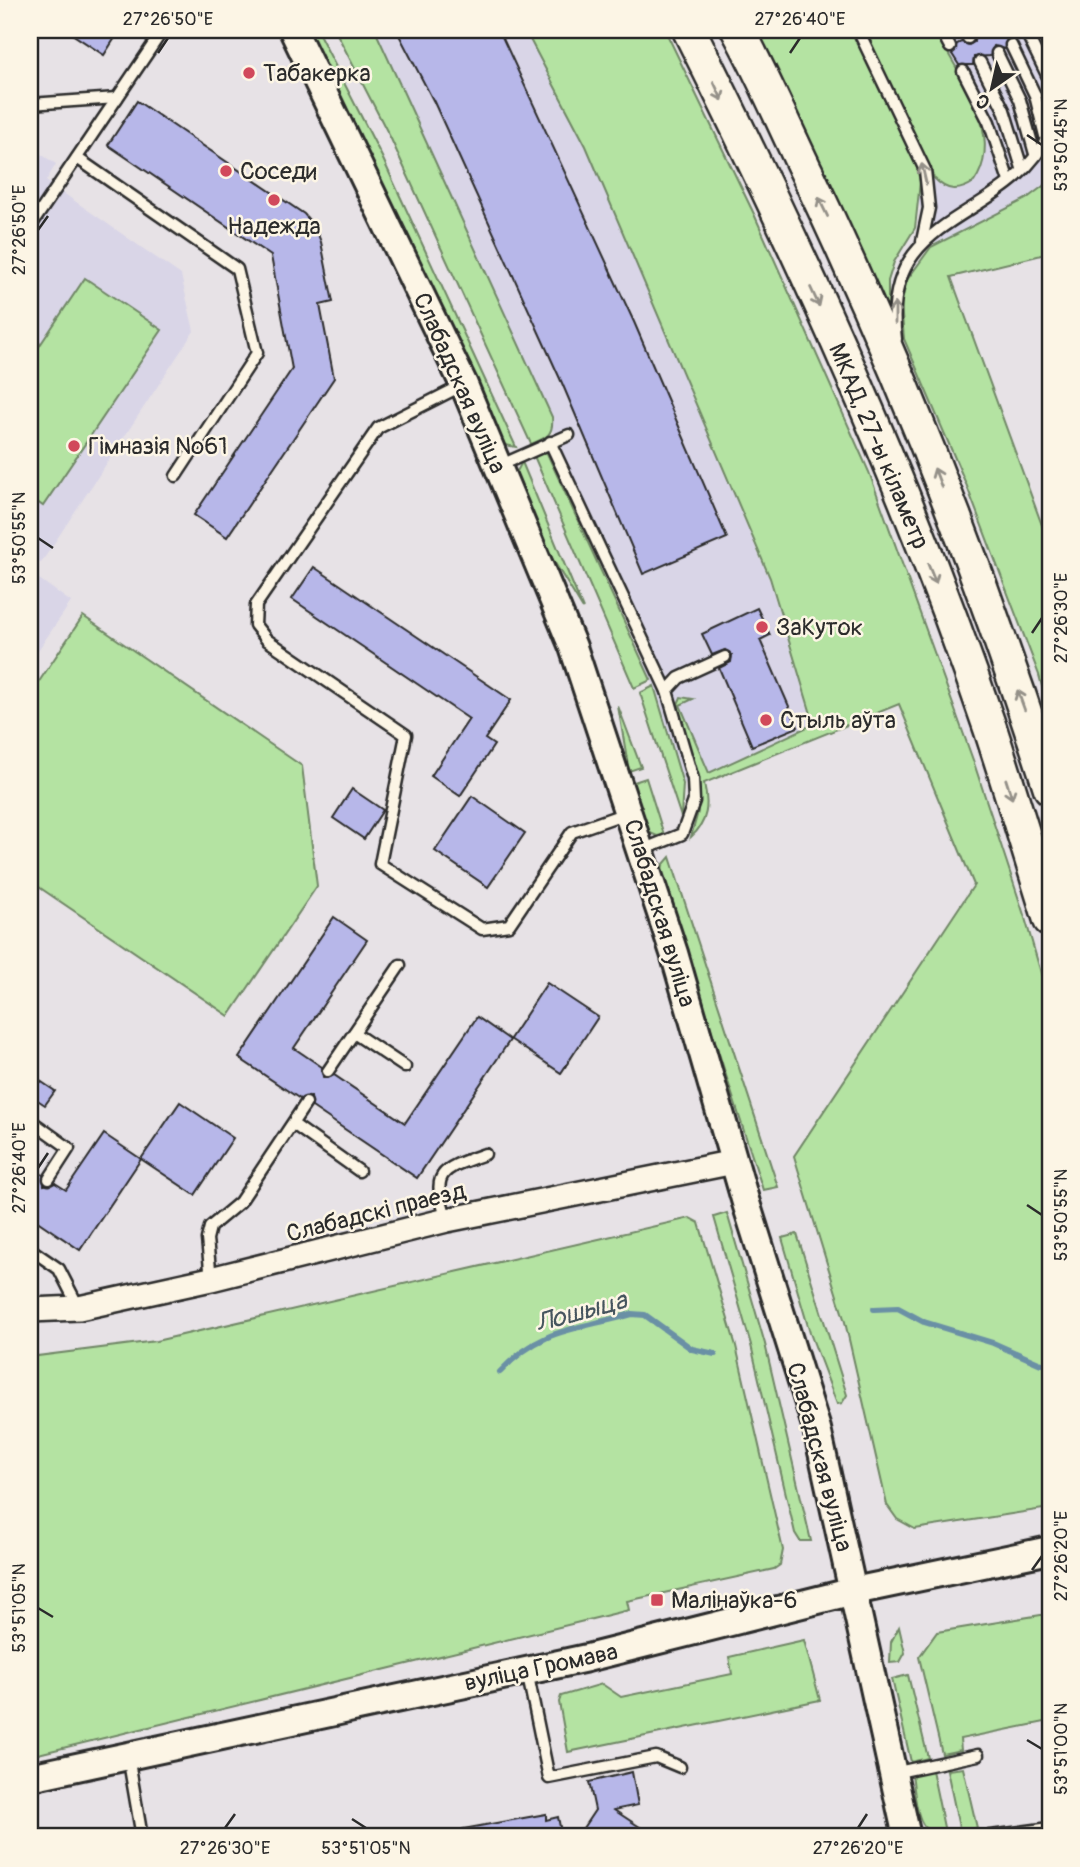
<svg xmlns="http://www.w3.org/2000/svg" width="1080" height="1867" viewBox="0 0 1080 1867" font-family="Pangolin,sans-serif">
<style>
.built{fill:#d9d5e7}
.green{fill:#b4e3a2;stroke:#708766;stroke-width:2}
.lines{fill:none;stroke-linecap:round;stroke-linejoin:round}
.stream{stroke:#6b90a5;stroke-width:6}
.building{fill:#b7b7e9;stroke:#2b2b2b;stroke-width:2}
.service-casing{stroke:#2b2b2b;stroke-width:15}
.tertiary-casing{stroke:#2b2b2b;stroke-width:28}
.secondary-casing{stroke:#2b2b2b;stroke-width:32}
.trunk-casing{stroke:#2b2b2b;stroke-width:37}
.service{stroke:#fcf5e5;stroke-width:10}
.tertiary{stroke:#fcf5e5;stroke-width:23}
.secondary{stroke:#fcf5e5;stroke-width:26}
.trunk{stroke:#fcf5e5;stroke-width:32}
.oneway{stroke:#949088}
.ticks{fill:none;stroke:#2b2b2b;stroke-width:2.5}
.poi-dot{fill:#d1495b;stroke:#fcf5e5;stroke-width:2.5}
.labels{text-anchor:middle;stroke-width:5;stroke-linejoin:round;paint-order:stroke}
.poi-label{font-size:24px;fill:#2b2b2b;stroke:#fcf5e5;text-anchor:start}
.street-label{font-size:24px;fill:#2b2b2b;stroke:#fcf5e5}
.water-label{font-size:26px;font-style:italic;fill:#46555e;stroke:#fcf5e5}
.neatline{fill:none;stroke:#2b2b2b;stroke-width:2.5}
.ticks-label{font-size:18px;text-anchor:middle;fill:#2b2b2b}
</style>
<rect width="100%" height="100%" fill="#e7e2e6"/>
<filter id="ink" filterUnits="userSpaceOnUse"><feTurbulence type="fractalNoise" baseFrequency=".0143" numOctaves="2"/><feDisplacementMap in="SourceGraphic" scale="14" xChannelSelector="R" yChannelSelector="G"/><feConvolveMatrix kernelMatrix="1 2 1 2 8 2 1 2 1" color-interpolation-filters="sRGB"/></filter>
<g filter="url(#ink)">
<g class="built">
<polygon points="368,30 524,30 587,148 769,579 813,724 683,784 657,693 643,661 655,654"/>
<polygon points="831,30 1050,30 1050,253 950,276 908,178"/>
<polygon points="30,147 56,164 46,181 181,275 194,331 41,563 30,560"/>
<polygon points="35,576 71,602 30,662 30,583"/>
</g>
<g class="green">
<polygon points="305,30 317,30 382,157 516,447 505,445 499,439 371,160"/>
<path d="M 335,30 L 375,30 L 552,417 C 554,435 546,438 531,444 L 391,139 Z"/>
<path d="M 525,30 L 665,30 L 754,214 L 869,472 L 973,760 L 1025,918 L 1050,1004 L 1050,1508 L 915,1529 L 897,1519 L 887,1505 L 845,1322 L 794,1156 L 974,885 L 899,704 L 704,783 C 709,804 708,822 691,837 L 698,812 L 697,794 L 678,704 L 681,697 L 693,699 L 680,705 L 709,773 L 814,724 L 770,578 L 586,146 Z"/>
<polygon points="757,30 852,30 917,167 920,182 915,228 894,262 888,281 888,320 854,236"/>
<path d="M 863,30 L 935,30 C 957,73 1007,134 974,182 C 959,192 947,192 934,178 Z"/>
<polygon points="1050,181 1050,253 951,277 1050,547 1050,717 1039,675 966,484 904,339 901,304 907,280 931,247 1026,199"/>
<polygon points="85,278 162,330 43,506 30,497 30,360"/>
<polygon points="546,451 651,680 634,688 534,456"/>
<polygon points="522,462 583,609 547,550 515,475"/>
<polygon points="83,616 302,766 317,886 229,1016 30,881 30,695"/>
<polygon points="654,686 683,784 681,817 640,693"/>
<polygon points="618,706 641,767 629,771"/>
<polygon points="646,778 664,835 657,836 648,832 631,783"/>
<polygon points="670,857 778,1187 763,1190 661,874 663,865"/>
<polygon points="727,1213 765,1344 811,1541 800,1541 795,1533 751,1345 714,1217"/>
<polygon points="690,1218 699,1223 736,1346 783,1550 780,1565 774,1569 627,1601 629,1610 30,1756 30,1357 156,1341"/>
<polygon points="797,1234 847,1395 842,1403 837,1404 810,1333 782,1238"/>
<polygon points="1050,1599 1050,1721 960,1739 961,1750 942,1754 919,1657 937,1632 1047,1614 1044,1600"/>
<polygon points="899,1627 905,1653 900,1662 890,1663 891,1642"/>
<polygon points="804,1640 820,1700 568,1752 559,1702 561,1696 602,1684 621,1697 732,1674 729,1657"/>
<polygon points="908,1675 928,1758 911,1762 892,1679"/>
<polygon points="963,1768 977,1828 960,1832 947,1770"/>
<path d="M 932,1770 L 946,1837 C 914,1837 916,1797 912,1774 Z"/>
</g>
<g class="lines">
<g class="stream">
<polyline points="874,1309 898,1308 924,1322 993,1343 1041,1364 1050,1364"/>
<path d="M 500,1372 C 542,1327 576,1330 632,1314 L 645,1315 L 692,1349 L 715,1354"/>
</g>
</g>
<g class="building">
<polygon points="66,30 120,30 104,55"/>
<polygon points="409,30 499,30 634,322 727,538 643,574 562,383 434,102 399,35"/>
<polygon points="972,30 1018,30 1021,40 1008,38 1004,49 994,46 990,56 974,57 973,65 959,65 952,54 957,44 961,42 969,45 974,42"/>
<polygon points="137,101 304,214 315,227 321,242 333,302 320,305 334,378 227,537 194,515 292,369 271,256 108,145"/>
<polygon points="314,567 511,700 485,739 494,745 460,796 431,776 469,719 292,599"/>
<polygon points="757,608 770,635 760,640 798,727 752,746 719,668 731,662 732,655 725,650 712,655 702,634"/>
<polygon points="352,789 383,810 364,839 333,818"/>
<polygon points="472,796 525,833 488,887 435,851"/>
<polygon points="334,917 367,940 294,1048 322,1067 323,1077 328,1078 334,1075 405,1123 477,1017 510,1040 417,1178 312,1107 311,1097 300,1099 239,1058"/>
<polygon points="547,983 598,1017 561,1073 510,1039"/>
<polygon points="30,1074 55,1091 45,1105 30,1095"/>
<polygon points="180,1102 233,1138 195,1195 141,1159"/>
<polygon points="104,1134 141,1159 80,1250 30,1216 30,1166 43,1175 44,1185 55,1183 66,1190"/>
<polygon points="632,1772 638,1805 614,1810 655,1837 577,1837 595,1810 589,1782"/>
<polygon points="546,1814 546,1820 558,1817 562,1837 464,1837 463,1829"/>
</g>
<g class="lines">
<g class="service-casing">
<g id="service">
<polyline points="858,30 925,170 929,208 922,241"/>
<polyline points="941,30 950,47"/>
<polyline points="963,30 968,38"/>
<polyline points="1025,30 1050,81"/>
<polyline points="1045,30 1050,40"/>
<polyline points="1011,45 1035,95 1046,140"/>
<polyline points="997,53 1020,100 1035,154"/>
<polyline points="980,62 1004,110 1022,168"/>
<polyline points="963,71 989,122 1009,181"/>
<polyline points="30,104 117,98"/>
<polyline points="77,158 237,269 257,353 176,476"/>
<polyline points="30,227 163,30"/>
<path d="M 896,339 C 879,208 1008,225 1050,132"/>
<polyline points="463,385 378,428 256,605 255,625 267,640 406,735 380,864 482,929 509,925 572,832 626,813"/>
<polyline points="550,442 667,691"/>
<polyline points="499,466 569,435"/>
<polyline points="642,850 682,834 694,801 693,779 667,691 679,678 725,657"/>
<polyline points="354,1033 405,1067"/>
<polyline points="328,1071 400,965"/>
<polyline points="30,1120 69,1148 49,1179"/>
<polyline points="293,1124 359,1171"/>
<path d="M 447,1220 C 431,1172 439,1170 485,1154"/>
<polyline points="30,1249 59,1269 79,1308"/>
<polyline points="211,1279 207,1239 210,1227 240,1202 306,1103"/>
<polyline points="527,1671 549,1778 656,1757 680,1767"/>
<polyline points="128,1756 142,1837"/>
<polyline points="893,1773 978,1755"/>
<polyline points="983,1837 1050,1828"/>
</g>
</g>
<g class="tertiary-casing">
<polyline id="tertiary" points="30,1310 79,1308 211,1279 447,1220 734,1162"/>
</g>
<g class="secondary-casing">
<g id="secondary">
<polyline points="293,30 464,385 573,647 674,953 746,1203 817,1429 907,1837"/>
<polyline points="30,1777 587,1658 854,1591 1050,1550"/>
</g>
</g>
<g class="trunk-casing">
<g id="trunk">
<path d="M 689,30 C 802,255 909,489 990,728 C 1011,792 1030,856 1050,920"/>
<path d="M 738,30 C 763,76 784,125 807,173 C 902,372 983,578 1050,788"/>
</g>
</g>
<use href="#service" class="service"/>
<use href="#tertiary" class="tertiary"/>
<use href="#secondary" class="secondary"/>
<use href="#trunk" class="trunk"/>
</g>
<defs><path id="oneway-shaft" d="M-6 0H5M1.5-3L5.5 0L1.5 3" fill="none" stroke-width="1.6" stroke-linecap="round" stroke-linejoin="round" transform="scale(1.75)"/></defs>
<g class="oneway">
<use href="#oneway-shaft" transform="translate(718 91) rotate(65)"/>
<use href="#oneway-shaft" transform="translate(924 174) rotate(-103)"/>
<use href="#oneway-shaft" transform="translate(823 207) rotate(-116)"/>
<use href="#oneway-shaft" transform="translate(815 297) rotate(65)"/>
<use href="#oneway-shaft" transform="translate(895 313) rotate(-90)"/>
<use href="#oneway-shaft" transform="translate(938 478) rotate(-111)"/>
<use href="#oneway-shaft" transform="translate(932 574) rotate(68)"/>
<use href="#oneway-shaft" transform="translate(1021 700) rotate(-110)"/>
<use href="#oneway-shaft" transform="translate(1009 789) rotate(72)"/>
</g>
</g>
<path class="ticks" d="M 158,53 L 168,38M 790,53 L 800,38M 1027,135 L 1042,145M 38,230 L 48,216M 38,538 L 53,548M 1032,633 L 1042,618M 38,1168 L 48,1153M 1027,1205 L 1042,1215M 1032,1570 L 1042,1556M 38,1608 L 53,1617M 1027,1740 L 1042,1749M 352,1819 L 366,1828M 225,1828 L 235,1814M 858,1828 L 867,1814"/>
<g class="poi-dot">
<circle cx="249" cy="73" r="7"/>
<circle cx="226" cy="171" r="7"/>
<circle cx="274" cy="200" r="7"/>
<circle cx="74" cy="446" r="7"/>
<circle cx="762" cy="627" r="7"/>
<circle cx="766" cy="720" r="7"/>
<rect x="650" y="1593" width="14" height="14" rx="3.5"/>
</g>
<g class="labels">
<g class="poi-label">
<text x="263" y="81">Табакерка</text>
<text x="240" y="179">Соседи</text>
<text x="274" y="234" text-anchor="middle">Надежда</text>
<text x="88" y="454">Гімназія №61</text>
<text x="776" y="635">ЗаКуток</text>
<text x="780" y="728">Стыль аўта</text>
<text x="671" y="1608">Малінаўка-6</text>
</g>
<g class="street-label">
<text transform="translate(460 383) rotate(66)" y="8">Слабадская вуліца</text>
<text transform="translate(879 446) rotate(67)" y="8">МКАД, 27-ы кіламетр</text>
<text transform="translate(660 913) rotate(73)" y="8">Слабадская вуліца</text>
<text transform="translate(376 1212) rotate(-14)" y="8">Слабадскі праезд</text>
<text transform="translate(820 1457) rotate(75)" y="8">Слабадская вуліца</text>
<text transform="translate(541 1667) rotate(-12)" y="8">вуліца Громава</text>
</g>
<g class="water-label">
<text transform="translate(581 1311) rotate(-15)" y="9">Лошыца</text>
</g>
</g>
<rect width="1080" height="1867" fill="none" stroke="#fcf5e5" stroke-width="77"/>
<g transform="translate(992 88) rotate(214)" stroke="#fcf5e5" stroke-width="5" paint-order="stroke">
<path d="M0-5L12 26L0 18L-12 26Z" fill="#2b2b2b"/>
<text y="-10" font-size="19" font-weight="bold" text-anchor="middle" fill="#2b2b2b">С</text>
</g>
<rect x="38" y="38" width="1004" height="1790" class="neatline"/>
<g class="ticks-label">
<text x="168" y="25">27°26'50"E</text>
<text x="800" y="25">27°26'40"E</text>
<text transform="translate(1061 145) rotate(-90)" y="6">53°50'45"N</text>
<text transform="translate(19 230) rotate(-90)" y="6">27°26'50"E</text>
<text transform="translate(19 538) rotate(-90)" y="6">53°50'55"N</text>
<text transform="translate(1061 618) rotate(-90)" y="6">27°26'30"E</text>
<text transform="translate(19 1168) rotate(-90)" y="6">27°26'40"E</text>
<text transform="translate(1061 1215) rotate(-90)" y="6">53°50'55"N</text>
<text transform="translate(1061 1556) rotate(-90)" y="6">27°26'20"E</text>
<text transform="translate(19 1608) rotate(-90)" y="6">53°51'05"N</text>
<text transform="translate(1061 1749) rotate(-90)" y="6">53°51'00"N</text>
<text x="225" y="1854">27°26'30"E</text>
<text x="366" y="1854">53°51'05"N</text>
<text x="858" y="1854">27°26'20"E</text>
</g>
</svg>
